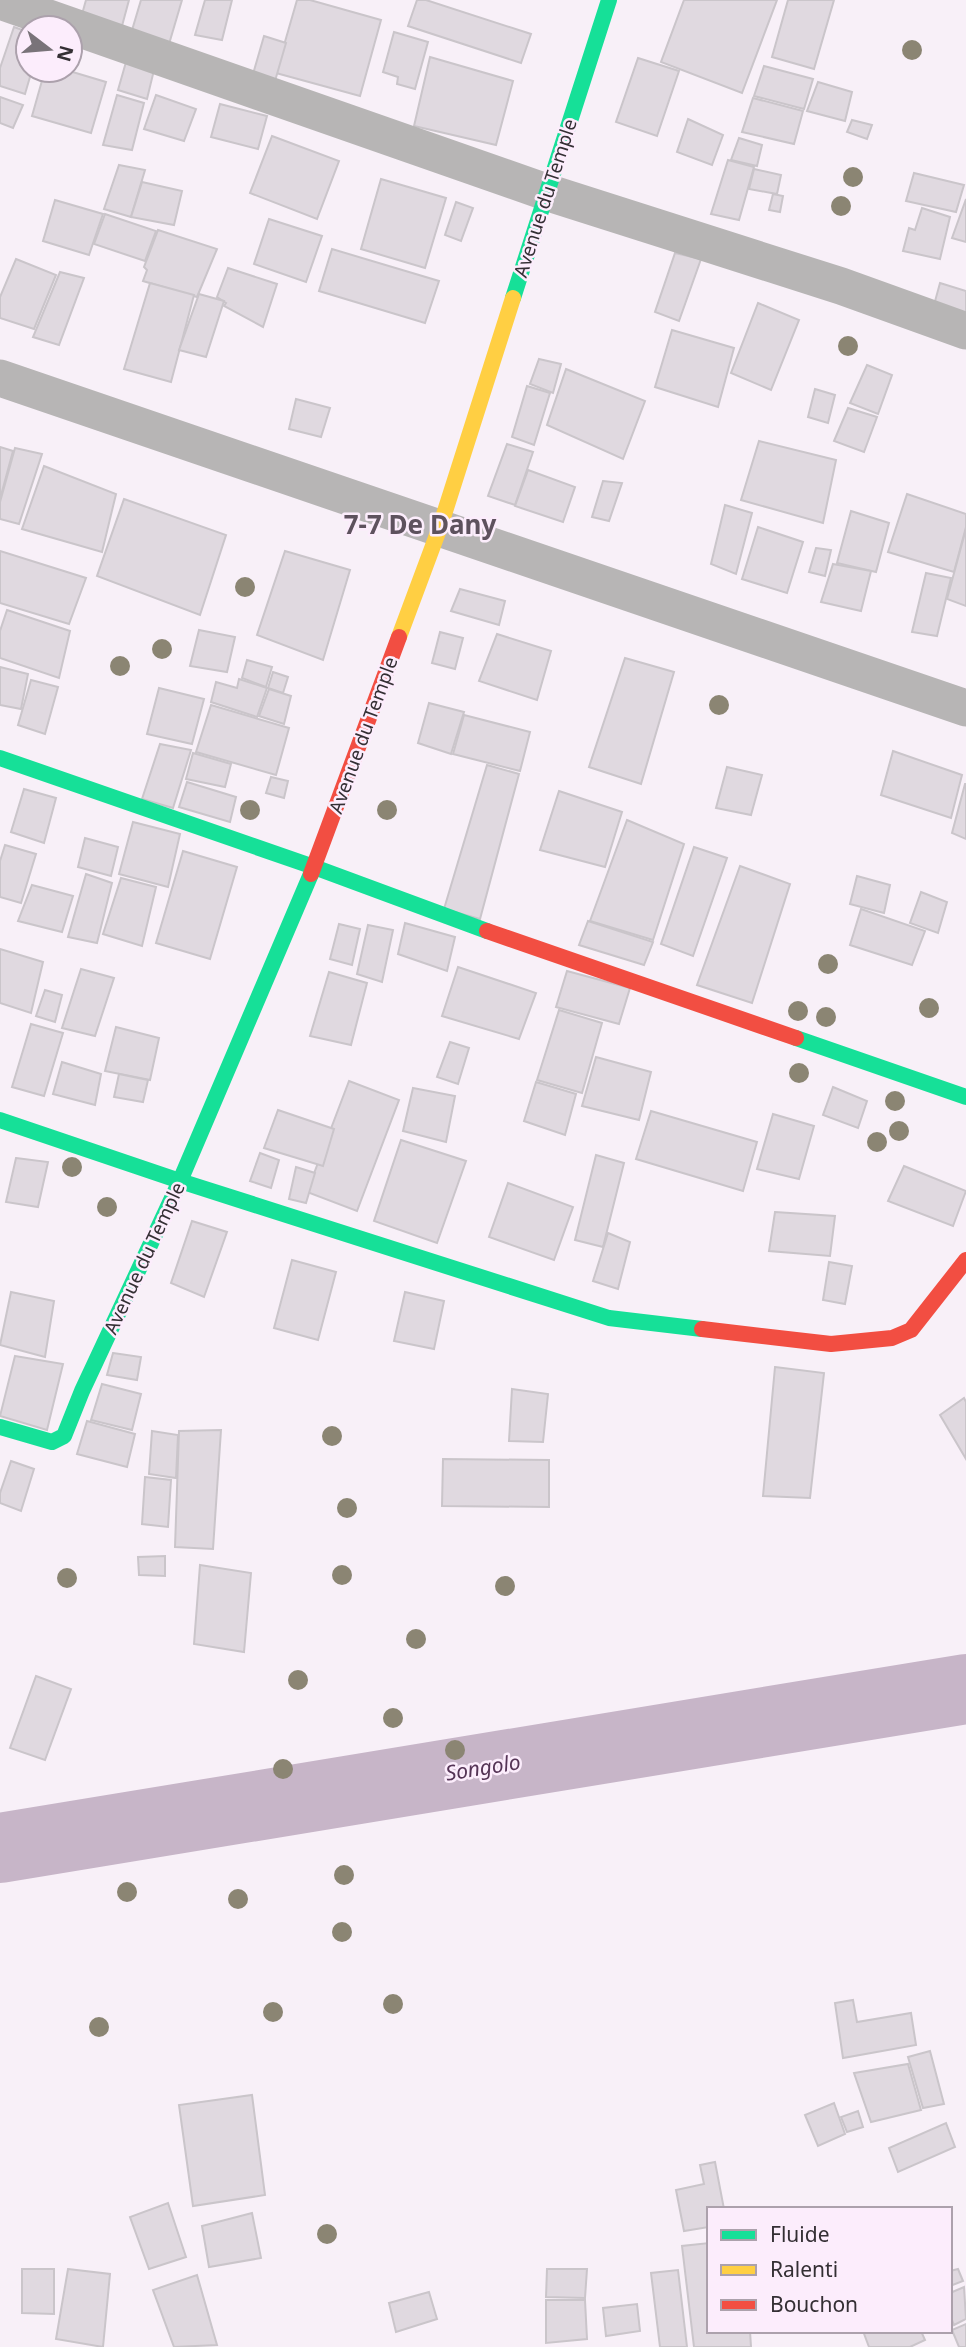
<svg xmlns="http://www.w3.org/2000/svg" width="966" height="2347" viewBox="0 0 966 2347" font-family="'Noto Sans',sans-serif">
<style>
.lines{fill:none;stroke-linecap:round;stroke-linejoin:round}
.river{stroke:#c7b5c8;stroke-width:70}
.building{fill:#e0d9e0;stroke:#cac5ca;stroke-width:2}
.street{stroke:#b7b5b5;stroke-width:37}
.fast{stroke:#16e098;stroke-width:16}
.slow{stroke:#ffcf43;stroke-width:16}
.jam{stroke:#f24e42;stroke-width:16}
.tree{fill:#8b8573}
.labels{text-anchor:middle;stroke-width:5;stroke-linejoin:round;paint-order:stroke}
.street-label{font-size:19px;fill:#342f34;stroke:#fcedfc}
.water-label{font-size:21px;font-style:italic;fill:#553456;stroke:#fcedfc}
.district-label{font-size:26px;font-weight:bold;fill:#5e525e;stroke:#fcedfc}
</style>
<rect width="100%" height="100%" fill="#f8f0f8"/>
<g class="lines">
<polyline class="river" points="0,1848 966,1689"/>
</g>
<g class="building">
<polygon points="86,0 129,0 119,37 79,25"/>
<polygon points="141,0 182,0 169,44 130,37"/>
<polygon points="205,0 232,0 222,40 195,35"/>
<polygon points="297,0 310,0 381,20 360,96 276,73"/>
<polygon points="417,0 426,0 531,34 521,63 408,26"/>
<polygon points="684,0 777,0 742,93 661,62"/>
<polygon points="788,0 834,0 814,69 772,57"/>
<polygon points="14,27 28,32 28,70 32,70 25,94 0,86 0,68"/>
<polygon points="394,32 428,42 415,89 397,84 398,77 383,72"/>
<polygon points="264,36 286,43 275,81 253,74"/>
<polygon points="430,57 513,81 496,145 414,126"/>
<polygon points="638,58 679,71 657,136 616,122"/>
<polygon points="126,62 154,70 147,99 118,90"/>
<polygon points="764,66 813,79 804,109 754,96"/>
<polygon points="45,70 66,70 106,82 91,133 32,116"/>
<polygon points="818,82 852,92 845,121 807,111"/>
<polygon points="117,95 144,103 132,150 103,145"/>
<polygon points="156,95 196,109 184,141 144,129"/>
<polygon points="0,97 23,105 13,128 0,123"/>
<polygon points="753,98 803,111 794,144 742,132"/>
<polygon points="220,104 267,116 258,149 211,137"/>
<polygon points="688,119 723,135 712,165 677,152"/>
<polygon points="852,120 872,125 867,139 847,132"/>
<polygon points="272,136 339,161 317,219 250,193"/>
<polygon points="739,138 762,145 757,166 731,160"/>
<polygon points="728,160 754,167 739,220 711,214"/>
<polygon points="119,165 145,170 131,217 104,209"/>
<polygon points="754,169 781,175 777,194 749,189"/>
<polygon points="914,173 964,185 956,212 906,201"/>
<polygon points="381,179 446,198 425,268 361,249"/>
<polygon points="142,182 182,191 174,225 131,217"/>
<polygon points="773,194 783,196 780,212 769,210"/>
<polygon points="966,199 966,242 952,238"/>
<polygon points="55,200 103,214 89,255 43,241"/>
<polygon points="456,202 473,208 461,241 445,235"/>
<polygon points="922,208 950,217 940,259 903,251 909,228 915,230"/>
<polygon points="105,214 156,231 145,261 94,244"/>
<polygon points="269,219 322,236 306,282 254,264"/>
<polygon points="158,230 217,249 197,297 143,281 147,270 144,267"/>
<polygon points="332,249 439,281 425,323 319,291"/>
<polygon points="675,253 701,259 679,321 655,312"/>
<polygon points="16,259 56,275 34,329 0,318 0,297"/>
<polygon points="228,268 277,284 263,327 224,306 226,303 217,297"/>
<polygon points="60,272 84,278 59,345 33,337"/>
<polygon points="150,283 194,295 171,382 124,369"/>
<polygon points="940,283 966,291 966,313 934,305"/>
<polygon points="199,294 224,301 206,357 179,350"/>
<polygon points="758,303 799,320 771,390 731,373"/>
<polygon points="672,330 734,348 718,407 655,387"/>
<polygon points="539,359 561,364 553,393 530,384"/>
<polygon points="867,365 892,375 878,414 850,403"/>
<polygon points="566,369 645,401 623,459 547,425"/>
<polygon points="527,386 550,393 534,445 512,437"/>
<polygon points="815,389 835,395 828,423 808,417"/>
<polygon points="296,399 330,408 321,437 289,429"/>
<polygon points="848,408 877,417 864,452 834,441"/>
<polygon points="759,441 836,460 823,523 741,500"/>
<polygon points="507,444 533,452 515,505 488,496"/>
<polygon points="0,447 13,451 0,499"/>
<polygon points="15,448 42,454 19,524 0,519 0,502"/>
<polygon points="44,466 116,494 102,552 22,529"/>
<polygon points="528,470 575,487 563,522 515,506"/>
<polygon points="603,481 622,483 609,521 592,517"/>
<polygon points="907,494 966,514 966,527 954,572 888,552"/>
<polygon points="124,499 226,535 200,615 97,576"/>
<polygon points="725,505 752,513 736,574 711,564"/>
<polygon points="851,511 889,523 876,572 837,563"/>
<polygon points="758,527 803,542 787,593 742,579"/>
<polygon points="966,529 966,606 947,599"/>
<polygon points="816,548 831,550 825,576 809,572"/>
<polygon points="0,551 86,578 69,624 0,603"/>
<polygon points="285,551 350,570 323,660 257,635"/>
<polygon points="833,564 871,571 861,611 821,602"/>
<polygon points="926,573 951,578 937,636 912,632"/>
<polygon points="460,589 505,601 499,625 451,611"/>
<polygon points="7,610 70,631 59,678 0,658 0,631"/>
<polygon points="199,630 235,637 227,672 190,666"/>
<polygon points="440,632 463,638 455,669 432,663"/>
<polygon points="497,634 551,651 537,700 479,681"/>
<polygon points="625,658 674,672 641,784 589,767"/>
<polygon points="247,660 272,667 266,687 242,678"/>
<polygon points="0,667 28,674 21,709 0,705"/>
<polygon points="273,672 288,677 283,693 268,688"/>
<polygon points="239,679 267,688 257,717 211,702 216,682 237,688"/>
<polygon points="31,680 58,687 45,734 18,725"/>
<polygon points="159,688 204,699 192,744 147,734"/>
<polygon points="269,689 291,696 284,724 259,716"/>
<polygon points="429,703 464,712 451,754 418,743"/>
<polygon points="211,705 289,728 276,775 196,752"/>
<polygon points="464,715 530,732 520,771 453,754"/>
<polygon points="160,744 191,750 173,808 142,799"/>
<polygon points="893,751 962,775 951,818 881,795"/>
<polygon points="193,753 231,764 225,787 186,779"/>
<polygon points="487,765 519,774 480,919 444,909"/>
<polygon points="727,767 762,775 751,815 716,808"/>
<polygon points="271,777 288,781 284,798 266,793"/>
<polygon points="187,782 236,797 230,822 179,807"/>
<polygon points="965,784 966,784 966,839 952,833"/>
<polygon points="24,789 56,798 44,843 11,832"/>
<polygon points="559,791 622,812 605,867 540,850"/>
<polygon points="627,820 684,844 653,940 590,921"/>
<polygon points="133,822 180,834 168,887 119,874"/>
<polygon points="85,838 118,847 111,876 78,867"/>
<polygon points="5,845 36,854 21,903 0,897 0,861"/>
<polygon points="694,847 727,858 693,956 661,944"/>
<polygon points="183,851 237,867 210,959 156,943"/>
<polygon points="740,866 790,884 752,1003 697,985"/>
<polygon points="86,874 112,883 97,943 68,937"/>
<polygon points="857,876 890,885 884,913 850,904"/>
<polygon points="121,878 156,887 142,946 103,934"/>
<polygon points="32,885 73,896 62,932 18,921"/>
<polygon points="921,892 947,902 938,933 910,923"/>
<polygon points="861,909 925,931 912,965 850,945"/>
<polygon points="588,921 653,942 644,965 579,945"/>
<polygon points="405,923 455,937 447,971 398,954"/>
<polygon points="339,924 360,929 352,965 330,959"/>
<polygon points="368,925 393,930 382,982 357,974"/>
<polygon points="0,949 43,962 31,1013 0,1003"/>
<polygon points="458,967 536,993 519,1039 442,1016"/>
<polygon points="81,969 114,978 95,1036 62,1028"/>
<polygon points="567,971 630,988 619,1024 556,1007"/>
<polygon points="329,972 367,983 351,1045 310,1036"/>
<polygon points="45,990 62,995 55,1022 36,1016"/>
<polygon points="559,1010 602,1023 582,1093 537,1080"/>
<polygon points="31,1024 63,1033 44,1096 12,1087"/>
<polygon points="116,1027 159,1038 150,1080 105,1071"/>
<polygon points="450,1042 469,1048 458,1084 437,1077"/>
<polygon points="596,1057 651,1072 639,1120 582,1106"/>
<polygon points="62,1062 101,1074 95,1105 53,1094"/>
<polygon points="119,1074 148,1080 143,1102 114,1097"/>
<polygon points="349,1081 399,1100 357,1211 307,1192"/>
<polygon points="536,1082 576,1094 565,1135 524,1121"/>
<polygon points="833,1087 867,1101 858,1128 823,1115"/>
<polygon points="413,1088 455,1096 446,1142 403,1131"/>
<polygon points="278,1110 334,1129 323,1166 264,1148"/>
<polygon points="651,1111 757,1142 743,1191 636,1159"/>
<polygon points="773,1114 814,1126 799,1179 757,1169"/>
<polygon points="401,1140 466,1161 437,1243 374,1221"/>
<polygon points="260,1153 279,1160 271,1188 250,1181"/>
<polygon points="596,1155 624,1163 603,1247 575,1240"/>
<polygon points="16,1158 48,1162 38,1207 6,1202"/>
<polygon points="904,1166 966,1191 953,1226 888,1201"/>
<polygon points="296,1167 315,1173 306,1203 289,1199"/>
<polygon points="508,1183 573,1207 554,1260 489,1237"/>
<polygon points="775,1212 835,1216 830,1256 769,1251"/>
<polygon points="192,1221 227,1232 204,1297 171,1283"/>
<polygon points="608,1233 630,1242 618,1289 593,1281"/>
<polygon points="292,1260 336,1272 318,1340 274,1328"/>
<polygon points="829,1262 852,1266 845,1304 823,1300"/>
<polygon points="11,1292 54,1301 45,1357 0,1345"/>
<polygon points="405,1292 444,1301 434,1349 394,1341"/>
<polygon points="113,1353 141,1357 137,1380 107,1375"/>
<polygon points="15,1356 63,1364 47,1430 0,1416"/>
<polygon points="775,1367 824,1373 810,1498 763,1496"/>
<polygon points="102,1384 141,1394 132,1430 91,1420"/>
<polygon points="512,1389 548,1394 543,1442 509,1441"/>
<polygon points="964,1398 966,1402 966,1459 940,1415"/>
<polygon points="87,1421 135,1434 127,1467 77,1454"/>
<polygon points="221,1430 213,1549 175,1547 179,1431"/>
<polygon points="152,1431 178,1435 176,1478 149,1474"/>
<polygon points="443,1459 549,1460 549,1507 442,1506"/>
<polygon points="11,1461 34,1469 21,1511 0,1503 0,1493"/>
<polygon points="145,1477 171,1480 168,1527 142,1524"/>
<polygon points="165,1556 165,1576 139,1575 138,1557"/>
<polygon points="200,1565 251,1573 244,1652 194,1644"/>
<polygon points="36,1676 71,1689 45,1760 10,1748"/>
<polygon points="853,2000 857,2022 911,2013 916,2045 843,2058 835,2003"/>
<polygon points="930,2051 944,2104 923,2108 908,2057"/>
<polygon points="908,2064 921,2110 871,2122 854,2073"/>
<polygon points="252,2095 265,2195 193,2206 179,2105"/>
<polygon points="834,2103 845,2134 818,2146 805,2115"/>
<polygon points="858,2111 863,2127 847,2132 841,2117"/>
<polygon points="946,2123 955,2147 898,2172 889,2148"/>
<polygon points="715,2162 724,2209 709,2209 709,2227 684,2231 676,2190 704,2184 700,2165"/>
<polygon points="168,2203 186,2257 149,2269 130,2217"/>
<polygon points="252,2213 261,2258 209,2267 202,2226"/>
<polygon points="709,2243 709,2331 750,2331 751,2347 694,2347 682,2246"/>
<polygon points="22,2269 54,2269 54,2314 22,2313"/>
<polygon points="68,2269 110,2274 103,2347 56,2339"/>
<polygon points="547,2269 587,2269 585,2298 546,2297"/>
<polygon points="958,2269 963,2281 950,2286 950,2271"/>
<polygon points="678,2270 687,2347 660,2347 651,2273"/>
<polygon points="197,2275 217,2345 174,2347 153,2290"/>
<polygon points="964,2287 966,2319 954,2325 950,2315 950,2293"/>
<polygon points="429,2292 437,2319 396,2332 389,2303"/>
<polygon points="546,2300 585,2300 587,2339 546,2343"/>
<polygon points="637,2304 640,2331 606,2336 603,2308"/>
<polygon points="966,2324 966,2347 959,2347 952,2330"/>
<polygon points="863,2331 921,2331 925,2340 910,2347 869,2347"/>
</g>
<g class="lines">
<g class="street">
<polyline points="0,1 546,192 841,286 966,331"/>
<polyline points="0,378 966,708"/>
</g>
<g class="fast">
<polyline points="513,298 609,0"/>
<polyline points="0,758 314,867 487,931"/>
<polyline points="796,1038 966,1097"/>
<polyline points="0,1120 180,1181 609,1318 702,1329"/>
<polyline points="0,1427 52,1442 64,1436 82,1391 180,1181 311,874"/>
</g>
<polyline class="slow" points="399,637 440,527 513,298"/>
<g class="jam">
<polyline points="311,874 399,637"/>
<polyline points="487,931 796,1038"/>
<polyline points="702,1329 831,1344 892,1338 911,1330 966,1260"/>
</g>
</g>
<g class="tree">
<circle cx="912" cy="50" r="10"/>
<circle cx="853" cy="177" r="10"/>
<circle cx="841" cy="206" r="10"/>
<circle cx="848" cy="346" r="10"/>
<circle cx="245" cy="587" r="10"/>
<circle cx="162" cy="649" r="10"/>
<circle cx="120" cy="666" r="10"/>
<circle cx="719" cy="705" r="10"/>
<circle cx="250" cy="810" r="10"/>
<circle cx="387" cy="810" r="10"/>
<circle cx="828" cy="964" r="10"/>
<circle cx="929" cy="1008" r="10"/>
<circle cx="798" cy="1011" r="10"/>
<circle cx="826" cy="1017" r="10"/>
<circle cx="799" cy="1073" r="10"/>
<circle cx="895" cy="1101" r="10"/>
<circle cx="899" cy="1131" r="10"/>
<circle cx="877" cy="1142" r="10"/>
<circle cx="72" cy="1167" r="10"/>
<circle cx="107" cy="1207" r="10"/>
<circle cx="332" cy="1436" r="10"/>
<circle cx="347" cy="1508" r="10"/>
<circle cx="342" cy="1575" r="10"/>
<circle cx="67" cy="1578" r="10"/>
<circle cx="505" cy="1586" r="10"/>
<circle cx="416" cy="1639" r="10"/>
<circle cx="298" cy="1680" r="10"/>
<circle cx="393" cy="1718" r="10"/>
<circle cx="455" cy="1750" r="10"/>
<circle cx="283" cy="1769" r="10"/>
<circle cx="344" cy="1875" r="10"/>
<circle cx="127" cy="1892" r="10"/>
<circle cx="238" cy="1899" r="10"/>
<circle cx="342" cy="1932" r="10"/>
<circle cx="393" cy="2004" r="10"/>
<circle cx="273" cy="2012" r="10"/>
<circle cx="99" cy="2027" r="10"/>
<circle cx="327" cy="2234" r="10"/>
</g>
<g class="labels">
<g class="street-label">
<text transform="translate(545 198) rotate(-72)" y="7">Avenue du Temple</text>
<text transform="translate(363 735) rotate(-70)" y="7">Avenue du Temple</text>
<text transform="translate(144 1258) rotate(-65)" y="7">Avenue du Temple</text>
</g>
<g class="water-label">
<text transform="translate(483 1768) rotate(-9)" y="7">Songolo</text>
</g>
<g class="district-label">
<text x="420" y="534">7-7 De Dany</text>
</g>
</g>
<rect x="707" y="2207" width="245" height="126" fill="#fcedfc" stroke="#aca1ac" stroke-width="2"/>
<rect x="721" y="2230" width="35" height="10" fill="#16e098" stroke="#aca1ac" stroke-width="2"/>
<text x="770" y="2242" font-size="21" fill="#342f34">Fluide</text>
<rect x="721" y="2265" width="35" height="10" fill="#ffcf43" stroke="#aca1ac" stroke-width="2"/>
<text x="770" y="2277" font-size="21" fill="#342f34">Ralenti</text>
<rect x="721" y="2300" width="35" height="10" fill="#f24e42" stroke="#aca1ac" stroke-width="2"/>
<text x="770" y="2312" font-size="21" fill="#342f34">Bouchon</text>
<g transform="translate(49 49) rotate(106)"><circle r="33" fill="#fcedfc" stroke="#aca1ac" stroke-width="2"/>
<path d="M0-5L12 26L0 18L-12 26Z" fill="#797379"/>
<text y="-10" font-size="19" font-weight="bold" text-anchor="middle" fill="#342f34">N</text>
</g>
</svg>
